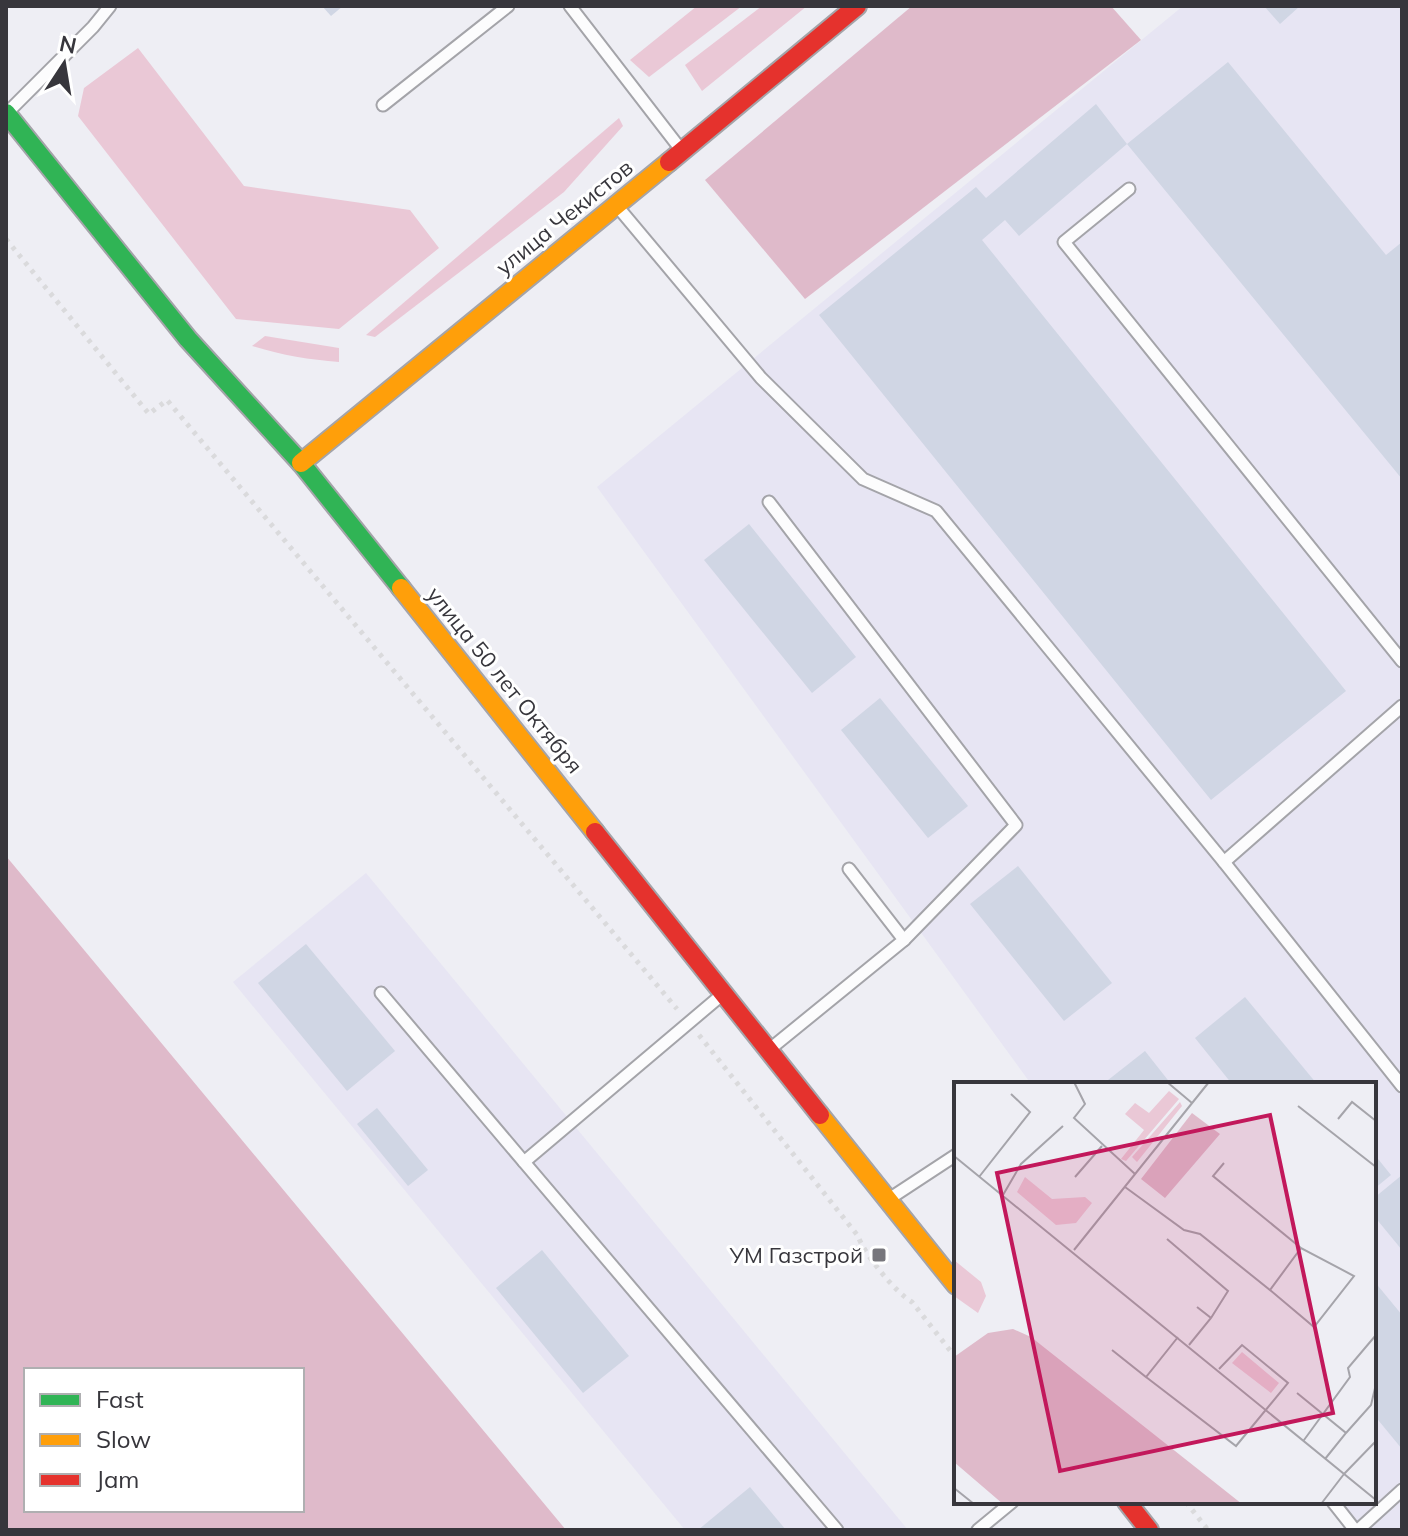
<svg xmlns="http://www.w3.org/2000/svg" width="1408" height="1536" viewBox="0 0 1408 1536" font-family="Mulish,sans-serif">
<style>
.built{fill:#e7e5f3}
.green{fill:#eac8d6}
.forest{fill:#dfbaca;fill-rule:evenodd}
.building{fill:#d0d6e4}
.lines{fill:none;stroke-linecap:round;stroke-linejoin:round}
.lane-casing{stroke:#a4a4a9;stroke-width:15}
.fast-casing{stroke:#a4a4a9;stroke-width:22}
.slow-casing{stroke:#a4a4a9;stroke-width:22}
.jam-casing{stroke:#a4a4a9;stroke-width:22}
.path{stroke:#dadadc;stroke-width:5;stroke-dasharray:4 6;stroke-linecap:butt}
.lane{stroke:#fcfcfd;stroke-width:11}
.fast{stroke:#30b455;stroke-width:18}
.slow{stroke:#ff9f0a;stroke-width:18}
.jam{stroke:#e5322d;stroke-width:18}
.poi-dot{fill:#77767c;stroke:#fff;stroke-width:3}
.labels{text-anchor:middle;stroke-width:6;stroke-linejoin:round;paint-order:stroke}
.street-label{font-size:22px;fill:#37363c;stroke:#fff}
.poi-label{font-size:22px;fill:#37363c;stroke:#fff;text-anchor:end}
.inset-road{fill:none;stroke:#a5a4aa;stroke-width:2}
.view{fill:#c2185b;fill-opacity:0.15;stroke:#c2185b;stroke-width:4}
.inset-edge{fill:none;stroke:#37363c;stroke-width:4}
</style>
<rect width="100%" height="100%" fill="#eeeef4"/>
<g class="built">
<polygon points="1183,6 1402,6 1402,1530 1355,1530 1334,1502 1374,1502 1374,1084 1031,1084 597,487"/>
<polygon points="366,873 908,1530 685,1530 233,982"/>
</g>
<g class="green">
<polygon points="697,6 742,6 649,77 630,60"/>
<polygon points="762,6 807,6 702,91 685,65"/>
<polygon points="138,48 244,186 410,210 439,248 339,329 236,319 78,116 84,88"/>
<polygon points="619,118 623,126 564,192 375,337 366,335"/>
<path d="M 265,336 L 339,348 L 339,362 C 309,360 281,355 252,346 Z"/>
</g>
<g class="forest">
<polygon points="912,6 1111,6 1141,40 805,299 705,180"/>
<path d="M 6,856 L 566,1530 L 6,1530 ZM 26,1370 L 302,1370 L 302,1510 L 26,1510 Z"/>
</g>
<g class="building">
<polygon points="322,6 343,6 331,16"/>
<polygon points="1264,6 1300,6 1280,24"/>
<polygon points="1228,62 1386,255 1402,242 1402,479 1127,144 1019,236 1005,220 982,240 1346,691 1211,800 819,315 976,187 986,198 1096,104 1127,144"/>
<polygon points="749,524 856,657 812,693 704,560"/>
<polygon points="880,698 968,806 928,838 841,730"/>
<polygon points="1018,866 1112,983 1064,1021 970,904"/>
<polygon points="306,944 395,1051 347,1091 258,983"/>
<polygon points="1245,997 1317,1084 1232,1084 1195,1038"/>
<polygon points="1145,1051 1171,1084 1103,1084"/>
<polygon points="377,1108 428,1170 408,1186 357,1124"/>
<polygon points="1374,1154 1391,1175 1374,1189"/>
<polygon points="1402,1175 1402,1250 1374,1216 1374,1198"/>
<polygon points="542,1250 629,1356 583,1393 496,1288"/>
<polygon points="1374,1281 1402,1315 1402,1449 1374,1415"/>
<polygon points="750,1487 786,1530 698,1530"/>
</g>
<g class="lines">
<g class="lane-casing">
<g id="lane">
<polyline points="570,6 682,151"/>
<polyline points="383,105 508,6"/>
<polyline points="7,113 93,27 110,6"/>
<polyline points="1129,189 1064,242 1402,661"/>
<polyline points="617,206 761,378 863,479 936,511 1224,862 1402,1086"/>
<polyline points="769,502 1016,825 904,940"/>
<polyline points="1224,862 1402,706"/>
<polyline points="381,993 524,1162 724,993"/>
<polyline points="770,1049 904,940 849,869"/>
<polyline points="524,1162 837,1530"/>
<polyline points="889,1199 956,1155"/>
<polyline points="1333,1502 1355,1530"/>
<polyline points="978,1530 1012,1502"/>
<polyline points="1358,1530 1402,1490"/>
</g>
</g>
<g class="fast-casing">
<polyline id="fast" points="6,113 188,339 301,463 401,588"/>
</g>
<g class="slow-casing">
<g id="slow">
<polyline points="301,463 669,162"/>
<polyline points="401,588 595,832"/>
<polyline points="820,1115 956,1285"/>
</g>
</g>
<g class="jam-casing">
<g id="jam">
<polyline points="669,162 857,6"/>
<polyline points="595,832 820,1115"/>
<polyline points="1127,1502 1149,1530"/>
</g>
</g>
<g class="path">
<polyline points="6,239 149,414 167,400 677,1009"/>
<path d="M 699,1035 L 858,1236 C 864,1254 896,1293 912,1302 L 956,1358"/>
<polyline points="1186,1502 1208,1530"/>
</g>
<use href="#lane" class="lane"/>
<use href="#fast" class="fast"/>
<use href="#slow" class="slow"/>
<use href="#jam" class="jam"/>
</g>
<rect class="poi-dot" x="871" y="1247" width="16" height="16" rx="4"/>
<g class="labels">
<g class="street-label">
<text transform="translate(564 217) rotate(-39)" y="8">улица Чекистов</text>
<text transform="translate(505 680) rotate(51)" y="8">улица 50 лет Октября</text>
</g>
<g class="poi-label">
<text x="863" y="1263">УМ Газстрой</text>
</g>
</g>
<g transform="translate(954 1082)">
<rect width="422" height="422" fill="#eeeef4"/>
<path d="M 215,9 L 225,17 L 172,79 L 167,77 L 190,48 L 171,32 L 181,21 L 195,31 ZM 226,20 L 228,24 L 183,80 L 178,75 ZM 71,95 L 98,117 L 131,115 L 138,121 L 122,141 L 102,143 L 63,110 ZM 0,178 L 27,200 L 32,214 L 24,231 L 0,214 ZM 288,270 L 325,301 L 317,311 L 278,281 Z" fill="#eac8d6"/>
<path d="M 238,31 L 266,52 L 211,116 L 187,97 ZM 59,247 L 77,255 L 288,422 L 49,422 L 0,380 L 0,275 L 34,251 Z" fill="#dfbaca"/>
<path class="inset-road" d="M 120,0 L 131,22 L 120,36 L 181,92M 213,0 L 238,21M 344,24 L 422,85M 384,37 L 398,20 L 422,39M 0,74 L 422,418M 270,81 L 259,94 L 347,166M 25,95 L 76,30 L 57,12M 121,95 L 148,64M 171,105 L 230,148 L 246,152 L 316,208 L 347,166 L 400,194 L 360,245 L 316,208M 49,113 L 67,82 L 109,44M 213,157 L 274,209 L 257,236M 120,168 L 255,0M 235,263 L 257,236 L 243,225M 158,268 L 192,295 L 224,255M 192,295 L 282,364 L 334,301 L 288,263 L 265,287M 343,311 L 392,351 L 371,377M 392,351 L 417,323 L 422,302M 350,358 L 396,295 L 394,286 L 422,253M 390,392 L 422,359M 0,406 L 20,422M 367,422 L 390,392"/>
<path class="view" d="M 316,33 L 379,331 L 106,389 L 43,91 Z"/>
<rect width="422" height="422" class="inset-edge"/>
</g>
<rect width="1408" height="1536" fill="none" stroke="#37363c" stroke-width="16"/>
<rect x="24" y="1368" width="280" height="144" fill="#ffffff" stroke="#afafb1" stroke-width="2"/>
<rect x="40" y="1394" width="40" height="12" fill="#30b455" stroke="#afafb1" stroke-width="2"/>
<text x="96" y="1408" font-size="24" fill="#37363c">Fast</text>
<rect x="40" y="1434" width="40" height="12" fill="#ff9f0a" stroke="#afafb1" stroke-width="2"/>
<text x="96" y="1448" font-size="24" fill="#37363c">Slow</text>
<rect x="40" y="1474" width="40" height="12" fill="#e5322d" stroke="#afafb1" stroke-width="2"/>
<text x="96" y="1488" font-size="24" fill="#37363c">Jam</text>
<g transform="translate(64 64) rotate(12)" stroke="#ffffff" stroke-width="6" paint-order="stroke">
<path d="M0-6L14 30L0 20L-14 30Z" fill="#37363c"/>
<text y="-12" font-size="22" font-weight="bold" text-anchor="middle" fill="#37363c">N</text>
</g>
</svg>
